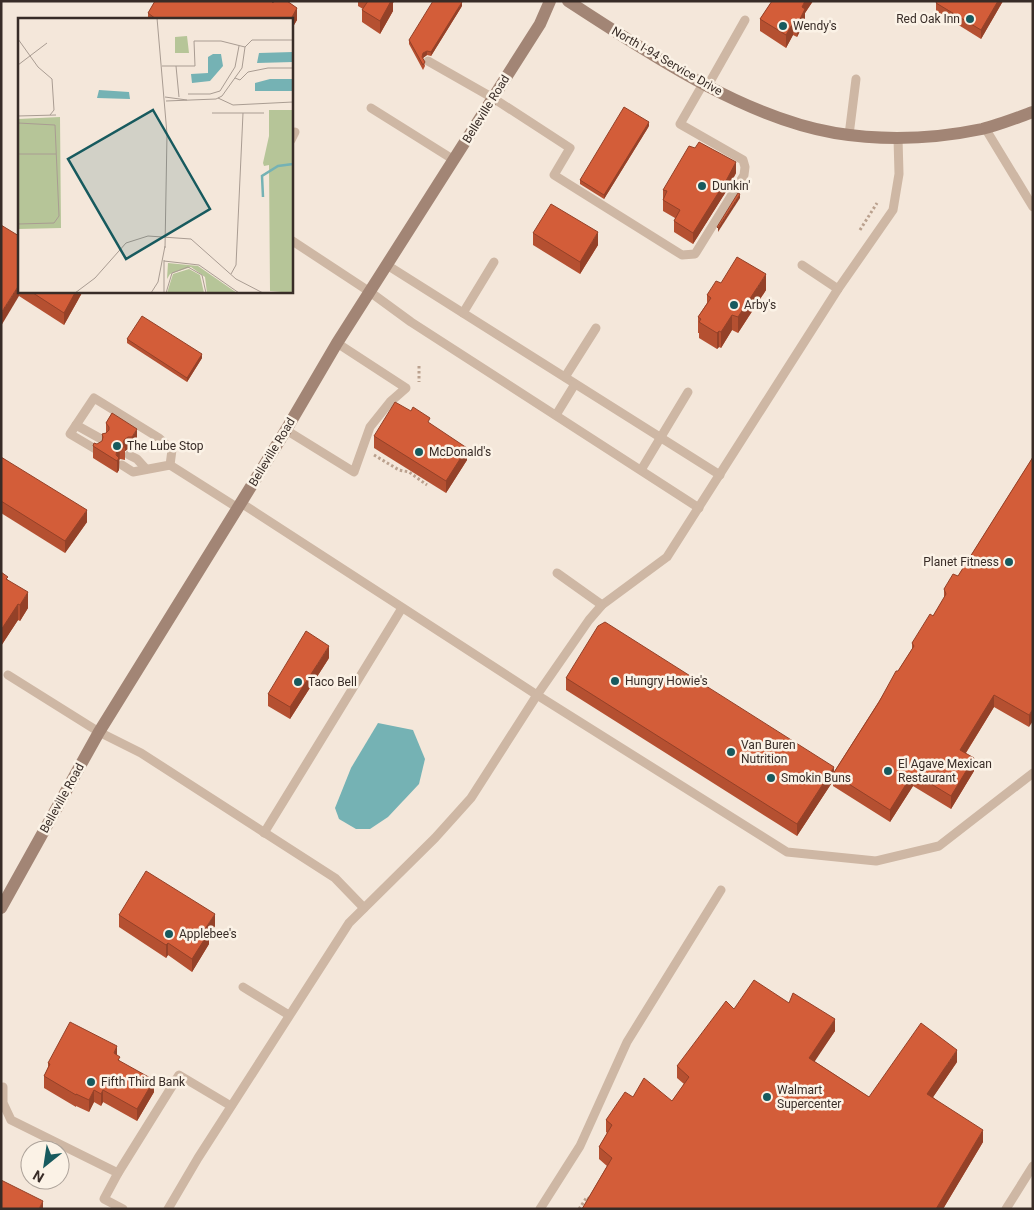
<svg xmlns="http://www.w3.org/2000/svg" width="1034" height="1210" viewBox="0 0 1034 1210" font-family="Roboto,sans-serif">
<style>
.water{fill:#75b2b4}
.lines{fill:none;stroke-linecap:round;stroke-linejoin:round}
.path{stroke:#baa18e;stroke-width:3;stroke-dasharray:2.5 2.5;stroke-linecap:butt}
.lane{stroke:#ceb7a4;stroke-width:9}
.secondary{stroke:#a28575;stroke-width:12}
.wall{fill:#b55031}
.shaded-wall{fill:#944128}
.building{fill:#d35d39;stroke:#944128}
.poi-dot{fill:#175a5e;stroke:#fbf2e6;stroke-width:2}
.labels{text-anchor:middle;stroke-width:5;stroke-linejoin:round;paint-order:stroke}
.poi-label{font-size:12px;fill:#382c27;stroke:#fbf2e6;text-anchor:start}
.street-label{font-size:12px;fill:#382c27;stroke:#fbf2e6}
.inset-river{fill:none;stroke:#75b2b4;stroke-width:2.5}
.inset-road{fill:none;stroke:#a99c92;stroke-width:1}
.view{fill:#175a5e;fill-opacity:0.15;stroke:#175a5e;stroke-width:2.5}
.inset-edge{fill:none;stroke:#382c27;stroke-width:2.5}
</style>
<rect width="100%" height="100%" fill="#f4e7da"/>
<polygon class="water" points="378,723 413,730 425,759 419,784 388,817 370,829 356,829 339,819 335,808 351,768"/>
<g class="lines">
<g class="path">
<polyline points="860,230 877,203"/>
<polyline points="419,366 419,382"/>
<polyline points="374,455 399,470 409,472 427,485"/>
<polyline points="579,1209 587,1197 592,1201"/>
</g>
<g class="lane">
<polyline points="428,61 493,98 570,148 554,175 682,255 695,254 744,175 745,167 743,160 680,124 703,84"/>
<polyline points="707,87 745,20"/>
<polyline points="371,108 454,160"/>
<polyline points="985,128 1033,207"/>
<polyline points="849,135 856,79"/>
<polyline points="291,140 295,132"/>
<polyline points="291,240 370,292 411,322 699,508"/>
<polyline points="387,265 720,475"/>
<polyline points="802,265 838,289"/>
<polyline points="463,313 494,262"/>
<polyline points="565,377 596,328"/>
<polyline points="556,415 575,384"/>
<polyline points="76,425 103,440"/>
<polyline points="286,430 354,472 370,427 390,402 406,388 337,343"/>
<polyline points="97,450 70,434 94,398 159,438 172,450 170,465 133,472 122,465"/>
<polyline points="129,455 137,459 146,469"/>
<polyline points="170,465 238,508"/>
<polyline points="641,470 688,392"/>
<polyline points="241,503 537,695 787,852 876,861 939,846 1033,773"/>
<polyline points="557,573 602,605"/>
<polyline points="8,675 99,732 141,753 335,878 364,908"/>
<polyline points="264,833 402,608"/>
<polyline points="243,987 289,1015"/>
<polyline points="3,1087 3,1103 11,1120 118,1173"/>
<polyline points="123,1209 104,1199 118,1173 179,1075 231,1106"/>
<polyline points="168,1209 198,1158 349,923 435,838 471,798 537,695 589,620 602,605 667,557 838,289 893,210 899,174 898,138"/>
<polyline points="540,1209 580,1146 627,1042 721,890"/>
<polyline points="1006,1209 1033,1166"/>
</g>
<g class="secondary">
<path d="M 568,1 C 647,52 742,117 835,133 C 884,141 934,139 982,129 C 999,125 1016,118 1033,112"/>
<polyline points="1,908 99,732 286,430 337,343 540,24 550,1"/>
</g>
</g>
<g class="wall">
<polygon points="155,1 271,1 273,3 274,1 287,1 297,8 297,20 291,30 291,19 148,19 148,13"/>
<polygon points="358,1 394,1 393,3 393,11 380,34 362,22 362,10 363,9 358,6"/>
<polygon points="772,1 813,1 805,13 805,21 797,37 793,35 786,48 760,31 760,19"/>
<polygon points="937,1 1003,1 981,39 936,11 936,3"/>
<polygon points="462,6 431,56 427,55 423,58 425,66 423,70 409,44 409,40"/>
<polygon points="649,126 604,199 580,184 580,180"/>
<polygon points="736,173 727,190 693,244 674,232 674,221 675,218 663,211 663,190"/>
<polygon points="533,233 598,245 580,274 533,245"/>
<polygon points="721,283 766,290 738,333 732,330 721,348 719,347 717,349 699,338 699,333 698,333 698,317 707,303 707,295"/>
<polygon points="19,291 83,291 64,325 19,296"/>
<polygon points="127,339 202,358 187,382 127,343"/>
<polygon points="112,413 137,441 132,449 128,449 125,451 125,460 120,459 119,460 119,470 117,473 93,458 93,446 102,442 102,434 106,433 106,423"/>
<polygon points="430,423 467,460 446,493 374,448 374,436"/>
<polygon points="1,457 87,522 65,553 1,513"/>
<polygon points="1033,457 1029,727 994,707 966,753 974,771 951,809 913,786 890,822 833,786 833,781 797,836 566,690 566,678 834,772 912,649 912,643 933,616 944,598 944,589 958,576"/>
<polygon points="1,572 8,580 28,608 20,621 18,620 1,646"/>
<polygon points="329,658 290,719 268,706 268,694"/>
<polygon points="119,915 215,926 209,935 209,944 192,972 168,955 166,958 119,927"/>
<polygon points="734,1009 835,1031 814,1061 869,1097 957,1062 933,1097 983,1142 943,1209 582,1209 607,1166 599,1159 599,1147 607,1133 606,1132 606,1120 633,1097 672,1101 684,1084 677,1078 677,1066"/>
<polygon points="117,1055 120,1062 154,1092 137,1121 103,1102 101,1106 94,1102 89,1112 76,1106 76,1107 44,1088 44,1076 48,1067 48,1063"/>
</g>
<g class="shaded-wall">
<polygon points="389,1 394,1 393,3 393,11 380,34 380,21"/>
<polygon points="805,1 813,1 805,13 805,21 797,37 797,25 802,7"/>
<polygon points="998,1 1003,1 981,39 981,30"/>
<polygon points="462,2 462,6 431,56 431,52"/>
<polygon points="297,8 297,20 291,30 291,19"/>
<polygon points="793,23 793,35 786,48 786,35"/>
<polygon points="427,51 427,55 423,58 422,62 423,53"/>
<polygon points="649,122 649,126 604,199 604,195"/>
<polygon points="736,162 736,173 727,190 693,244 693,233"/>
<polygon points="740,194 740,198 718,232 718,228"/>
<polygon points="598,232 598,245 580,274 580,262"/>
<polygon points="766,274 766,290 738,333 738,317"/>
<polygon points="19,285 19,296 1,326 1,313"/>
<polygon points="76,291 83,291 64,325 64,313"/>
<polygon points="732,315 732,330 721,348 721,332"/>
<polygon points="719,331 719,347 717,349 717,333"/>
<polygon points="202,354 202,358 187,382 187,378"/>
<polygon points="137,429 137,441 132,449 132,437"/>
<polygon points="128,437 128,449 125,451 125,447 123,444 124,440"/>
<polygon points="120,447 119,470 117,473 117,450"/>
<polygon points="467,448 467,460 446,493 446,481"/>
<polygon points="87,510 87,522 65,553 65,541"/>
<polygon points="28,592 28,608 20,621 20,605"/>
<polygon points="18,604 18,620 1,646 1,630"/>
<polygon points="329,646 329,658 290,719 290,707"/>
<polygon points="994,695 994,707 960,762 960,750"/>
<polygon points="1033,709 1033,721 1029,727 1029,715"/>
<polygon points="974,758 974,771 951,809 951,796"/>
<polygon points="834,767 834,775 833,774 833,781 797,836 797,824"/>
<polygon points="913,773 913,786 890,822 890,810"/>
<polygon points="215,914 215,926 209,935 209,944 192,972 192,959 205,929"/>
<polygon points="168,943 168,955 166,958 166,945"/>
<polygon points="835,1019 835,1031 809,1070 809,1058"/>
<polygon points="117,1046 117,1058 114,1053"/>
<polygon points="957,1050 957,1062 927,1106 927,1094"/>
<polygon points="154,1080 154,1092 137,1121 137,1109"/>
<polygon points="94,1090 94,1102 89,1112 89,1100"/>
<polygon points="103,1090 103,1102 101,1106 101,1094"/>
<polygon points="983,1130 983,1142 943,1209 936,1209"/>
<polygon points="43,1201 43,1209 39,1209"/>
</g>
<g class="building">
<polygon points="155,1 271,1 273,3 274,1 287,1 297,8 291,19 156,19 148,13"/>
<polygon points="368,1 391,1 380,21 362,10"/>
<polygon points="433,1 462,1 462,2 431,52 427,51 423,53 422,57 425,62 423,65 409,40"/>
<polygon points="772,1 805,1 802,7 805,9 797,25 793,23 786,35 760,19"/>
<polygon points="937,1 998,1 981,30 936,3"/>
<polygon points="624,107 649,122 604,195 580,180"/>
<polygon points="699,142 736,162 727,179 693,233 674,221 680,210 663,200 667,191 663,190 689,146 695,148"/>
<polygon points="738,193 740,194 718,228 717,227"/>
<polygon points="551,204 598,232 580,262 533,233"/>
<polygon points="1,225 19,236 19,285 1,313"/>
<polygon points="737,257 766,274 738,317 732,315 721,332 719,331 717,333 699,322 701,319 698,317 711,298 707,295 716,281 721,283"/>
<polygon points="30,291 76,291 64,313"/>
<polygon points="142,316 202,354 187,378 127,339"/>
<polygon points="395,402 411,411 413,407 430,418 428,422 467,448 446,481 374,436"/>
<polygon points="112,413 137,429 132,437 128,437 124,440 123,444 125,447 120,447 117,450 116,455 119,458 117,461 93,446 94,443 97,444 102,441 103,437 102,434 106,433 109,430 109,427 106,423"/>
<polygon points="1,457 87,510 65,541 1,501"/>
<polygon points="1033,457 1033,709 1029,715 994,695 960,750 974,758 951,796 913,773 890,810 833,774 879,702 896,671 898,671 914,646 912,643 930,614 933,616 946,594 944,589 953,574 958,576"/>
<polygon points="1,572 8,577 6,579 28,592 20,605 18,604 1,630"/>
<polygon points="605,622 834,767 797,824 566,678 598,626"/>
<polygon points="306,631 329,646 290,707 268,694"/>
<polygon points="146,871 215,914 205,929 209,932 192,959 168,943 166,945 119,915"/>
<polygon points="754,980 789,1003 793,993 835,1019 809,1058 869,1097 921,1023 957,1050 927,1094 983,1130 936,1209 582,1209 612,1158 599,1147 612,1125 606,1120 625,1092 633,1097 644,1078 672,1101 689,1077 677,1066 726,1001 734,1009"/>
<polygon points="70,1022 117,1046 114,1053 120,1057 118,1060 154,1080 137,1109 103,1090 101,1094 94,1090 89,1100 76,1094 76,1095 44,1076 50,1064 48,1063"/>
<polygon points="1,1180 43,1201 39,1209 1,1209"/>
</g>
<g class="poi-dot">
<circle cx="970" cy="19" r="5"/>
<circle cx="783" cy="26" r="5"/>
<circle cx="702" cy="186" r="5"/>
<circle cx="734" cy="305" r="5"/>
<circle cx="117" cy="446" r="5"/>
<circle cx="419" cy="452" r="5"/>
<circle cx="1009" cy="562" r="5"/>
<circle cx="615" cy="681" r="5"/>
<circle cx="298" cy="682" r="5"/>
<circle cx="731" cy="752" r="5"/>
<circle cx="888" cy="771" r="5"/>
<circle cx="771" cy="778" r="5"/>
<circle cx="169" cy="934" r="5"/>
<circle cx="91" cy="1082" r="5"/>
<circle cx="767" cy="1097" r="5"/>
</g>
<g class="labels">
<g class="poi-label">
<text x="960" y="23" text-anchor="end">Red Oak Inn</text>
<text x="793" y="30">Wendy's</text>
<text x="712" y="190">Dunkin'</text>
<text x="744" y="309">Arby's</text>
<text x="127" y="450">The Lube Stop</text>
<text x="429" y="456">McDonald's</text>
<text x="999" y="566" text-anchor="end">Planet Fitness</text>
<text x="625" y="685">Hungry Howie's</text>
<text x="308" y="686">Taco Bell</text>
<text x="741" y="749">Van Buren<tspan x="741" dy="14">Nutrition</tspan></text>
<text x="898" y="768">El Agave Mexican<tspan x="898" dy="14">Restaurant</tspan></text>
<text x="781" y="782">Smokin Buns</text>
<text x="179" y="938">Applebee's</text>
<text x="101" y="1086">Fifth Third Bank</text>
<text x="777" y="1094">Walmart<tspan x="777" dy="14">Supercenter</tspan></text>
</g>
<g class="street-label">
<text transform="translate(667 61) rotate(30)" y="4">North I-94 Service Drive</text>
<text transform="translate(486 109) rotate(-58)" y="4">Belleville Road</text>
<text transform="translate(272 452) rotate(-59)" y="4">Belleville Road</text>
<text transform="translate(62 798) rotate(-61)" y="4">Belleville Road</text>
</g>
</g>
<g transform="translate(18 18)">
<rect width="275" height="275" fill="#f4e7da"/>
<path d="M 169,18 L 171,35 L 157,35 L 157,19 ZM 251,92 L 275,92 L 275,275 L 252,273 L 251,147 L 246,148 L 245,145 L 251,118 ZM 42,99 L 43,210 L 0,211 L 0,101 ZM 150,245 L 180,248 L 219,275 L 189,275 L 187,259 L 173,249 L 152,256 L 149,261 ZM 171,251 L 182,257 L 186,275 L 149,275 L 155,256 Z" fill="#b6c598"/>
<path d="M 275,34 L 275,44 L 239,45 L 241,35 ZM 195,36 L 203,36 L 205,48 L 192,63 L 174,65 L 173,56 L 190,55 L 190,39 ZM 252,61 L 275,61 L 275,73 L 237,73 L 237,65 ZM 81,72 L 111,74 L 112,81 L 79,80 Z" fill="#75b2b4"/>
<path class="inset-river" d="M 245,179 L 244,158 L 260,148 L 275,146"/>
<path class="inset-road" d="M 139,0 L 149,116 L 147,230M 0,21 L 20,49 L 34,61 L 36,92 L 32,97M 0,47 L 29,25M 144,48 L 177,48 L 176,23 L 203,23 L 227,29 L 234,22 L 275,22M 158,48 L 161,79M 217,60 L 222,62 L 230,54 L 250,50 L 275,50M 170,76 L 192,76 L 202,73 L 217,49 L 221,28M 147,79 L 169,82M 200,80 L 215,87 L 275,84M 148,83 L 198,81 L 204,78 L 224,50 L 227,29M 194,95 L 246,95M 0,98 L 38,97M 0,105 L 37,107 L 41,198 L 36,205 L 0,206M 0,136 L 38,136M 146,243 L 181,247 L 221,275M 213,256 L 218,247 L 225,95M 57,275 L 77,260 L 108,225 L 130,218 L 173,221 L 218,261 L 245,275M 133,275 L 140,264 L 147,228M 146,275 L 146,242M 148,275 L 154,255 L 170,249 L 184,257 L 188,275"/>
<path class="view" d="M 135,92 L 192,191 L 108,241 L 50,141 Z"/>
<rect width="275" height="275" class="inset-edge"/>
</g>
<rect width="1034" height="1210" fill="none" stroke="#382c27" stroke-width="5"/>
<g transform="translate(45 1165) rotate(210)"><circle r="24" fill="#fbf2e6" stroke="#ada39a"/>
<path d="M0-4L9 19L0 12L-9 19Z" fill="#175a5e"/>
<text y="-8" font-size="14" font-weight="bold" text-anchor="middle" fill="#382c27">N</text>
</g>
</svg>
